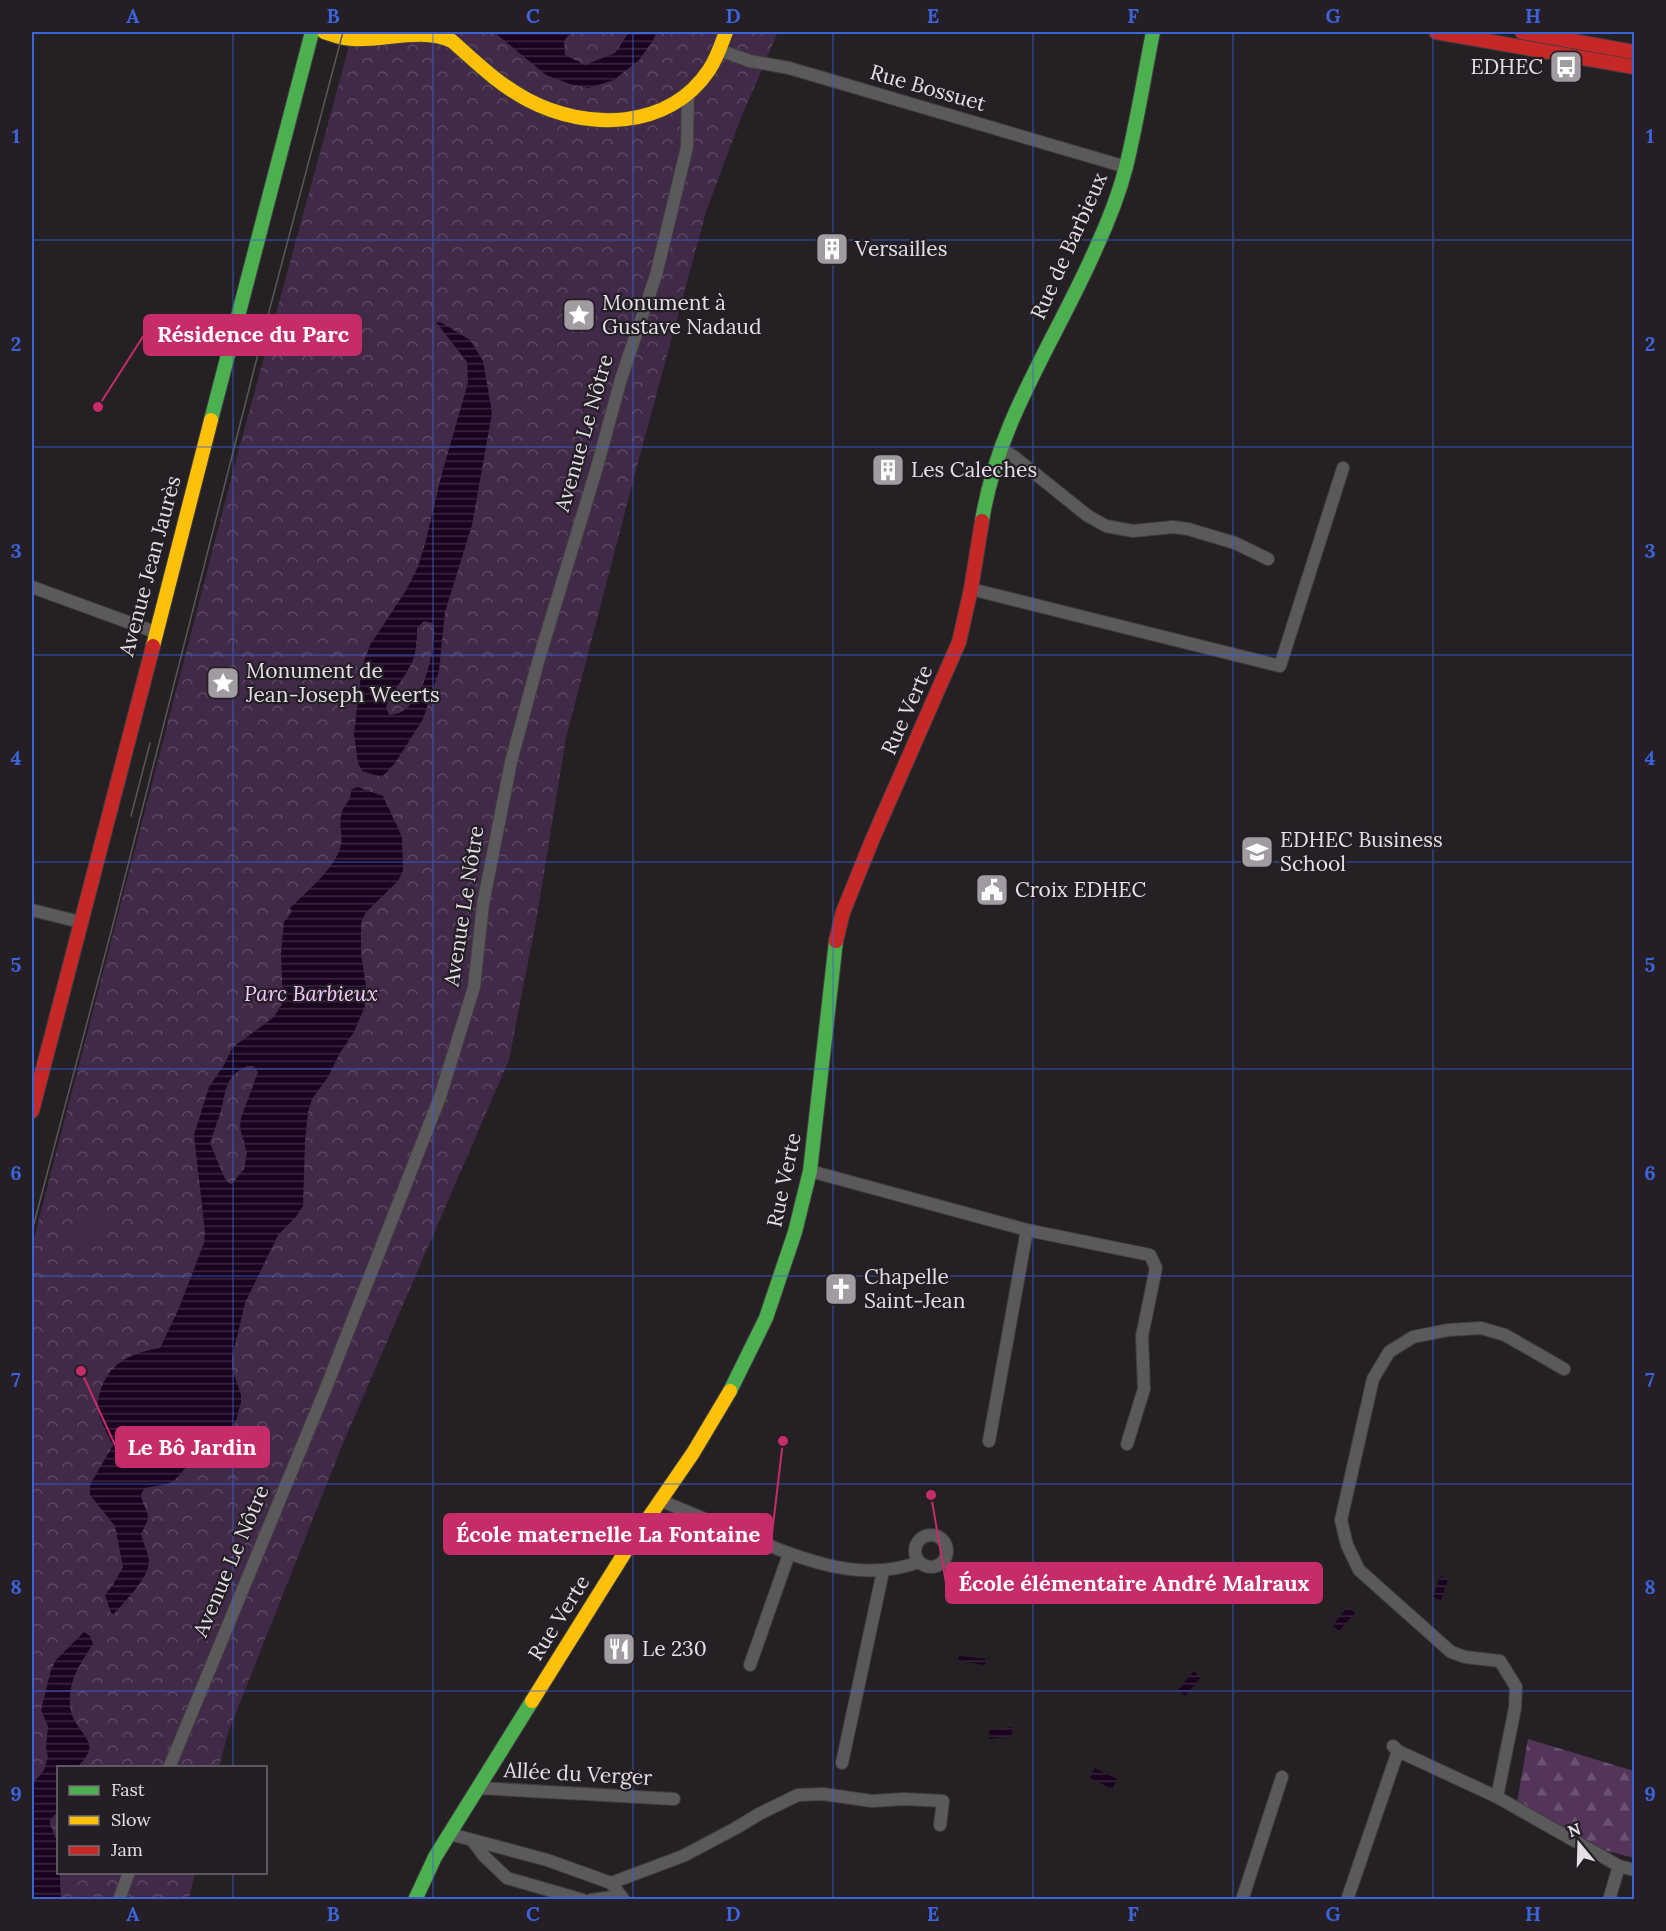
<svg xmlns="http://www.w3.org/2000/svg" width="1666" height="1931" viewBox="0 0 1666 1931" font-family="Lora,serif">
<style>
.forest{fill:url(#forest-firs)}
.park{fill:url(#park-crowns)}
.pitch{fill:#412a47}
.water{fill:url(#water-rules);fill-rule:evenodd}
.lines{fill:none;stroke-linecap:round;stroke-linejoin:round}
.street-casing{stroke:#403d40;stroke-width:14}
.fast-casing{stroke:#403d40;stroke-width:16}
.slow-casing{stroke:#403d40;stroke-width:16}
.jam-casing{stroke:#403d40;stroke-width:16}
.street{stroke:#5b595c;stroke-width:12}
.fast{stroke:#4caf50;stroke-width:14}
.slow{stroke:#ffc107;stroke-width:14}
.jam{stroke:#c62828;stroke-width:14}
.tram{stroke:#5b575b;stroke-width:1.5}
.grid{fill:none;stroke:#3b64da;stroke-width:1.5;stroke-opacity:0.55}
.labels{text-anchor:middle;stroke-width:4.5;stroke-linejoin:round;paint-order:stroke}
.poi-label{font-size:21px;fill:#e3dfe4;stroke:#251e26;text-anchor:start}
.street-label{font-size:21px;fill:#e3dfe4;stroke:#251e26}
.park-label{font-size:21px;font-style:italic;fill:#f5c9ff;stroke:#251e26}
.leader{fill:none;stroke:#c52c69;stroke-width:2}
.callout-dot{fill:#c52c69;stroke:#251e26;stroke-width:2}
.callout{fill:#c52c69;stroke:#c52c69;stroke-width:2}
.callout-label{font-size:22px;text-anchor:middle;font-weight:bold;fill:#fff}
.neatline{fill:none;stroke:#3b64da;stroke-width:2}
.grid-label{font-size:20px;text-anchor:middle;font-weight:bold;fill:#3b64da}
</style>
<defs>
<pattern id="forest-firs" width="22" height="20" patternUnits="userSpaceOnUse" patternTransform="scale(1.5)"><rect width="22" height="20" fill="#523558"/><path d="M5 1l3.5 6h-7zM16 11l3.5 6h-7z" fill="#6b5270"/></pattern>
<pattern id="park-crowns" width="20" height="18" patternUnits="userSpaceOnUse" patternTransform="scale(1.5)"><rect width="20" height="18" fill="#412a47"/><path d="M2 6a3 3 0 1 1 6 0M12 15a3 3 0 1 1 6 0" fill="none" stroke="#5c4861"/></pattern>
<pattern id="water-rules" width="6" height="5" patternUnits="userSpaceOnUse" patternTransform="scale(1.5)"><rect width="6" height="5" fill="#19031f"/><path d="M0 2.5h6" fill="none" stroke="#3a273f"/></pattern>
</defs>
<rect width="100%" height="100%" fill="#242024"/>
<polygon class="forest" points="1528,1739 1634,1771 1634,1858 1600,1849 1517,1802"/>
<polygon class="park" points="353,32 778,32 740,120 706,212 637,466 566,738 537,916 509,1060 341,1448 228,1733 219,1767 58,1768 58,1872 195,1873 189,1899 32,1900 32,1246 237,456"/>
<polygon class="pitch" points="76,1211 108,1218 102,1247 70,1242"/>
<g class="water">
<polygon points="494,32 571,32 564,41 565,55 585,65 615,53 629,32 657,32 652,42 639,60 614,80 588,88 570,84 546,75"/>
<path d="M 436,322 L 442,323 L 470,340 L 483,361 L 492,413 L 472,525 L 445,612 L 439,671 L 423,719 L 395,763 L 382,777 L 362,771 L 358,763 L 354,734 L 362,667 L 370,645 L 405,592 L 418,567 L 426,540 L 442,473 L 468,383 L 467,362 ZM 424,621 L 432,623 C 436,630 434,637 433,645 C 430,669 418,715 389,715 L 386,707 C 401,673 418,672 417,628 Z"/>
<path d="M 357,787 L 383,796 L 402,837 L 403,871 L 398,881 L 366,912 L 361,923 L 361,954 L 366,986 L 365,1006 L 354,1032 L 341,1051 L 328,1077 L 312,1099 L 308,1112 L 305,1142 L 303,1206 L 295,1218 L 278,1235 L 245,1303 L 232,1358 L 232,1368 L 241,1395 L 241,1402 L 236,1421 L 220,1444 L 188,1465 L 174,1481 L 167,1484 L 145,1488 L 141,1494 C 144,1516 155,1509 141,1534 C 143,1544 149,1553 149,1562 C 148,1579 125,1601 114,1614 L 111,1613 L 105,1595 L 113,1585 L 123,1567 L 115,1526 L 90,1495 L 90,1485 L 113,1445 C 107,1433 99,1420 98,1406 C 97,1401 99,1397 100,1392 C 109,1362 132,1353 160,1348 L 179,1308 L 204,1243 L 205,1232 L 194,1135 L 209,1087 L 224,1065 L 233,1047 L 274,1017 L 283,1002 L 281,953 L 284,922 L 292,912 L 290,908 C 306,892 336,868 341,845 C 343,834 338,823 342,812 C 345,804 352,799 351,790 ZM 248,1066 L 253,1066 L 258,1072 L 241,1118 L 240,1128 L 247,1153 L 244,1169 L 232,1184 L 229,1183 L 225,1179 L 210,1143 C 213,1133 217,1124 220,1114 C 226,1094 224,1075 248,1066 Z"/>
<polygon points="1440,1576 1448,1579 1441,1600 1433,1597"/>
<polygon points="1348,1607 1355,1613 1339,1631 1333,1625"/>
<path d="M 84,1632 L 90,1636 L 93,1644 C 80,1664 68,1681 70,1706 C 73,1735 107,1740 77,1767 L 58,1768 L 58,1811 L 50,1820 L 50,1824 L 58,1844 L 61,1899 L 32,1899 L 32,1785 L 44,1770 L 48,1757 L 46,1747 L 48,1726 L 41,1710 L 51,1670 L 56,1660 Z"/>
<polygon points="959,1656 986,1659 985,1665 958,1661"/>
<polygon points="1194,1671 1201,1677 1185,1696 1178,1690"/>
<polygon points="1012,1727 1012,1736 990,1739 989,1730"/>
<polygon points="1095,1768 1117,1779 1112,1789 1090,1778"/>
</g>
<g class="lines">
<g class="street-casing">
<g id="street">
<polyline points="719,50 750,61 789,68 1126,167"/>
<polyline points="1000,448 1013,456 1088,516 1106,526 1133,531 1173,527 1188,529 1235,543 1268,559"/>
<polyline points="32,587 155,632"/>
<polyline points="971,589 1280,666 1343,468"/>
<polyline points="32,910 80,922"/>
<polyline points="810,1171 1027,1230 1150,1255 1156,1268 1142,1336 1144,1389 1127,1444"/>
<polyline points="989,1441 1027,1230"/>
<path d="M 660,1500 C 689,1513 717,1524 746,1536 C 801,1559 860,1584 919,1562"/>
<circle cx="931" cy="1551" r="16"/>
<polyline points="750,1665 789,1554"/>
<polyline points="1393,1746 1398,1751 1497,1797 1619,1866 1634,1870"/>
<polyline points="842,1763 883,1571"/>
<polyline points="169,1768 324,1393 440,1097 474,987 483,904 511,762 538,662 597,467 621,379 656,275 687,147 688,94"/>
<polyline points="479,1788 674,1799"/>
<polyline points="1497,1797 1515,1708 1516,1687 1500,1661 1465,1657 1451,1652 1359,1570 1347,1545 1341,1520 1373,1379 1389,1352 1413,1337 1448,1330 1481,1328 1505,1335 1564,1369"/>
<polyline points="450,1834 547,1860 611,1883 624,1900"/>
<polyline points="472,1840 484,1856 507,1878 583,1900"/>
<polyline points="611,1883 683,1856 736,1828 759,1814 798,1795 823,1794 872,1801 904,1799 943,1801 940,1825"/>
<polyline points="119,1900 129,1872"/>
<polyline points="591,1900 621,1896"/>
<polyline points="1242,1900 1282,1777"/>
<polyline points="1347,1900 1398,1751"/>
<polyline points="1609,1900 1619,1866"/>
</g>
</g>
<g class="fast-casing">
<g id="fast">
<polyline points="211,420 312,32"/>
<path d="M 982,521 C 998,420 1056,340 1096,248 C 1108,222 1119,194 1126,167 C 1137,122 1144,77 1153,32"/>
<polyline points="730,1391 766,1318 795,1232 810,1171 836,941"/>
<polyline points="415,1900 435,1857 532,1701"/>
</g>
</g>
<g class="slow-casing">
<g id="slow">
<path d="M 324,32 C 333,35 343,39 352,39 C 385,41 421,27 452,41 C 476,62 499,85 528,100 C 587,131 669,130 709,70 C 717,58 721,45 726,32"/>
<polyline points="153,646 211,420"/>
<polyline points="532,1701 627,1549 693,1453 730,1391"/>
</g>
</g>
<g class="jam-casing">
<g id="jam">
<polyline points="1436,32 1634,67"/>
<polyline points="1522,32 1634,52"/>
<polyline points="836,941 843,912 873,838 959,642 971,589 982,521"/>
<polyline points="32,1111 153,646"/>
</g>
</g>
<use href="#street" class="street"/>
<use href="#fast" class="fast"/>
<use href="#slow" class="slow"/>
<use href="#jam" class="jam"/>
<g class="tram">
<polyline points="131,816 150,743"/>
<polyline points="32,1231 111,932 261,342 343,32"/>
</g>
</g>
<path class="grid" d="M 233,32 L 233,1768M 433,32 L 433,1900M 633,32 L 633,1900M 833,32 L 833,1900M 1033,32 L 1033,1900M 1233,32 L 1233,1900M 1433,32 L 1433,1900M 32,240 L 1634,240M 32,447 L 1634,447M 32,655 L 1634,655M 32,862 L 1634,862M 32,1069 L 1634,1069M 32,1276 L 1634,1276M 32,1484 L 1634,1484M 32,1691 L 1634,1691M 233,1872 L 233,1900"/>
<defs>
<g id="bus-square" transform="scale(1.725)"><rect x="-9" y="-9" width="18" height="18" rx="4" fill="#a09ca1" stroke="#251e26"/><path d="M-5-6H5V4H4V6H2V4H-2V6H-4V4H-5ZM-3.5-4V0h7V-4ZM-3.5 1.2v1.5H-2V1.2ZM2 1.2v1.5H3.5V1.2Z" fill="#fff"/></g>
<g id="building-square" transform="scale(1.725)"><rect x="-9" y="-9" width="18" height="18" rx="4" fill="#a09ca1" stroke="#251e26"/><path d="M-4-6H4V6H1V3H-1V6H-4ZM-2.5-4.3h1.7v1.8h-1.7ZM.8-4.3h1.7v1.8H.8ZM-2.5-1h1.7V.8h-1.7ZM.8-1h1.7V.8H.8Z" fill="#fff"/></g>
<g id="sight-square" transform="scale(1.725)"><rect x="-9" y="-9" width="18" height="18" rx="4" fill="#a09ca1" stroke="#251e26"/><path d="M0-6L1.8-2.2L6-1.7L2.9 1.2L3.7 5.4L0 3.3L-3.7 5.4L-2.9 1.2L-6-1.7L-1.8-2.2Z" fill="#fff"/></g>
<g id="university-square" transform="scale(1.725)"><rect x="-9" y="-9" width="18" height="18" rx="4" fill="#a09ca1" stroke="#251e26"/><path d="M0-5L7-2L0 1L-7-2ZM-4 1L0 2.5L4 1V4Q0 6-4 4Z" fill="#fff"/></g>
<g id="civic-square" transform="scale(1.725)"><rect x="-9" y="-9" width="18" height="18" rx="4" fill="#a09ca1" stroke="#251e26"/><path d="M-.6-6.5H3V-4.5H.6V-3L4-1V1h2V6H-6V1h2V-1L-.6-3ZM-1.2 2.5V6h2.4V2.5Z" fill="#fff"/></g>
<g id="church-square" transform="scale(1.725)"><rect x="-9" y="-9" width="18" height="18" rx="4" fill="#a09ca1" stroke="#251e26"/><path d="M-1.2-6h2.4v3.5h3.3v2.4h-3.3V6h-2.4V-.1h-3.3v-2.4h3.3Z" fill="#fff"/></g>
<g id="restaurant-square" transform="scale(1.725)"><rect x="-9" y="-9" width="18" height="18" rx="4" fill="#a09ca1" stroke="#251e26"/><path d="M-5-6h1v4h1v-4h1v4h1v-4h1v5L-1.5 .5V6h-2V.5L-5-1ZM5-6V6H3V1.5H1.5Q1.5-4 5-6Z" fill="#fff"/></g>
</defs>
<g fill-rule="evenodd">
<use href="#bus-square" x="1566" y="67"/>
<use href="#building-square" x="832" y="249"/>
<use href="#sight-square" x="579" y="315"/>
<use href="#building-square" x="888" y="470"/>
<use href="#sight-square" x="223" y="683"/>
<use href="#university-square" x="1257" y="852"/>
<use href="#civic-square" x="992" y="890"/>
<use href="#church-square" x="841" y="1289"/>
<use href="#restaurant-square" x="619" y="1649"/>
</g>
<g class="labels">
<g class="poi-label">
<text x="1543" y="74" text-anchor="end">EDHEC</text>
<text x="855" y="256">Versailles</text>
<text x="602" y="310">Monument à<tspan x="602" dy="24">Gustave Nadaud</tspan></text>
<text x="911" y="477">Les Caleches</text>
<text x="246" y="678">Monument de<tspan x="246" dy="24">Jean-Joseph Weerts</tspan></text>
<text x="1280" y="847">EDHEC Business<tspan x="1280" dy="24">School</tspan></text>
<text x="1015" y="897">Croix EDHEC</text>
<text x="864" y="1284">Chapelle<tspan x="864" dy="24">Saint-Jean</tspan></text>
<text x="642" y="1656">Le 230</text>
</g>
<g class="street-label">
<text transform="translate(928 88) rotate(16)" y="7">Rue Bossuet</text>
<text transform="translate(1069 246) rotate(-66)" y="7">Rue de Barbieux</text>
<text transform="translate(584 433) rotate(-74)" y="7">Avenue Le Nôtre</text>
<text transform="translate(150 566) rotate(-75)" y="7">Avenue Jean Jaurès</text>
<text transform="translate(907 710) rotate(-66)" y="7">Rue Verte</text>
<text transform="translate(464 906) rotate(-81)" y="7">Avenue Le Nôtre</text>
<text transform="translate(784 1180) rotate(-78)" y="7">Rue Verte</text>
<text transform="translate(231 1561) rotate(-67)" y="7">Avenue Le Nôtre</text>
<text transform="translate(559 1618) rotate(-58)" y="7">Rue Verte</text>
<text transform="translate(578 1774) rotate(3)" y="7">Allée du Verger</text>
</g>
<g class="park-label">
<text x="311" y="1001">Parc Barbieux</text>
</g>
</g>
<path class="leader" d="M98 407L144 335M81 1371L116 1447M783 1441L772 1534M931 1495L946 1583"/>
<g class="callout-dot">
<circle cx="98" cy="407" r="6"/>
<circle cx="81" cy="1371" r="6"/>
<circle cx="783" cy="1441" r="6"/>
<circle cx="931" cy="1495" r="6"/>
</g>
<g class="callout">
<rect x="144" y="315" width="217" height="40" rx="6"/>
<rect x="116" y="1427" width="153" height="40" rx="6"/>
<rect x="444" y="1514" width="328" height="40" rx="6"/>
<rect x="946" y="1563" width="376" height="40" rx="6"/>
</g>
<g class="callout-label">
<text x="253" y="342">Résidence du Parc</text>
<text x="192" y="1455">Le Bô Jardin</text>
<text x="608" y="1542">École maternelle La Fontaine</text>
<text x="1134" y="1591">École élémentaire André Malraux</text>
</g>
<rect width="1666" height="1931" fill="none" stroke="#251e26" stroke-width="66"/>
<rect x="57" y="1766" width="210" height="108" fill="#251e26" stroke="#716b72" stroke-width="1.5"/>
<rect x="69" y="1786" width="30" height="9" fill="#4caf50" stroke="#716b72" stroke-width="1.5"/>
<text x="111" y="1796" font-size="18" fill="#e3dfe4">Fast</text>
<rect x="69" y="1816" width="30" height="9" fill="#ffc107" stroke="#716b72" stroke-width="1.5"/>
<text x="111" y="1826" font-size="18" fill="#e3dfe4">Slow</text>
<rect x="69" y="1846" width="30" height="9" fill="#c62828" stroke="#716b72" stroke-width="1.5"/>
<text x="111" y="1856" font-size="18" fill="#e3dfe4">Jam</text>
<g transform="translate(1579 1844) rotate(341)" stroke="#251e26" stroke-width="4.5" paint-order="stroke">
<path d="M0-4.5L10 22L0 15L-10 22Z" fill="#e3dfe4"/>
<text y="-9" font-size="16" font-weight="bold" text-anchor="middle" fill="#e3dfe4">N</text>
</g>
<rect x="33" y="33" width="1600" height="1865" class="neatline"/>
<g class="grid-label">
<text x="133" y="23">A</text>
<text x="333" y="23">B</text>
<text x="533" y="23">C</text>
<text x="733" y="23">D</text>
<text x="933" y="23">E</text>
<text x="1133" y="23">F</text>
<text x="1333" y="23">G</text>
<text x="1533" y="23">H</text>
<text x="16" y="143">1</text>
<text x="1650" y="143">1</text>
<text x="16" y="351">2</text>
<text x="1650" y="351">2</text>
<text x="16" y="558">3</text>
<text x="1650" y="558">3</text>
<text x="16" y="765">4</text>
<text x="1650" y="765">4</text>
<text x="16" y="972">5</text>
<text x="1650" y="972">5</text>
<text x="16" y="1180">6</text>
<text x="1650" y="1180">6</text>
<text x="16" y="1387">7</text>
<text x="1650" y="1387">7</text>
<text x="16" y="1594">8</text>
<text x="1650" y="1594">8</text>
<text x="16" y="1801">9</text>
<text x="1650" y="1801">9</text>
<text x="133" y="1921">A</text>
<text x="333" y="1921">B</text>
<text x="533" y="1921">C</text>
<text x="733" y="1921">D</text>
<text x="933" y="1921">E</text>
<text x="1133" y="1921">F</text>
<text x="1333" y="1921">G</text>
<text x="1533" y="1921">H</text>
</g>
</svg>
